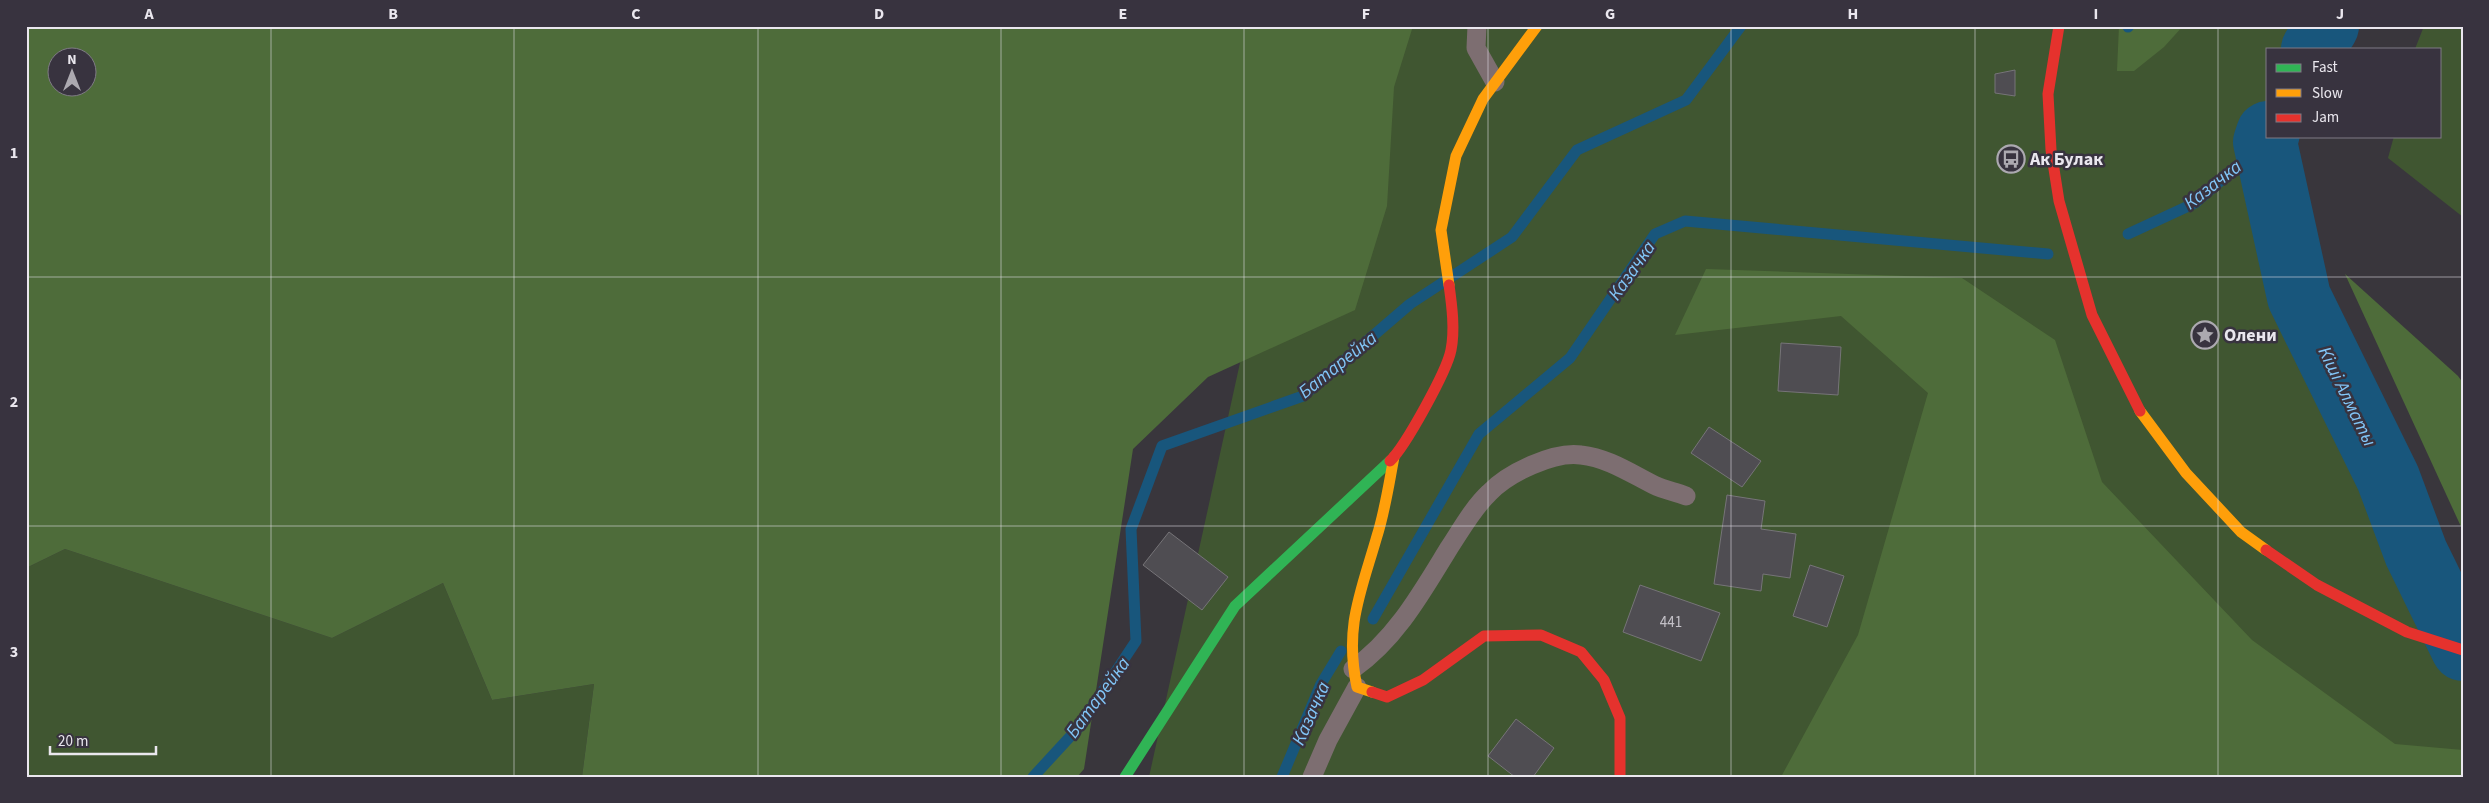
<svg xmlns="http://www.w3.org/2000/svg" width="2489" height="803" viewBox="0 0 2489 803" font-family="'Source Sans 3',sans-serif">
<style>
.green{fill:#405631}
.forest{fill:#4e6c3a;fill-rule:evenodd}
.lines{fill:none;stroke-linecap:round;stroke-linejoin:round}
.stream{stroke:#18567c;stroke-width:11}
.river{stroke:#18567c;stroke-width:64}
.building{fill:#4f4d52;stroke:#767478}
.lane{stroke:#7d6e71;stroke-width:19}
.fast{stroke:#30b455;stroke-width:11}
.slow{stroke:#ff9f0a;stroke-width:11}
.jam{stroke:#e5322d;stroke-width:11}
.grid{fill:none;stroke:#eae7ee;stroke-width:1;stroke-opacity:0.55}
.labels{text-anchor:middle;stroke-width:5;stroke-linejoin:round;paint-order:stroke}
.number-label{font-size:15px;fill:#c3c0c7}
.poi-label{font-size:18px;font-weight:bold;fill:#eae7ee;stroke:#38333f;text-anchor:start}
.water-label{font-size:19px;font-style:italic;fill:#82c6f8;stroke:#38333f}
.neatline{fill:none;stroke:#eae7ee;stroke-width:2}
.grid-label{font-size:16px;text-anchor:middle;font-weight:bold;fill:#eae7ee}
</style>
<rect width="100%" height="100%" fill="#39363c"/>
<g class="green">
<polygon points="1314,26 2327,26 2313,49 2268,49 2268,133 2265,142 2299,297 2388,477 2416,553 2463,649 2463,777 1149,777"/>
<polygon points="2424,26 2463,26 2463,217 2388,158 2394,136 2440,136 2440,49 2415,49"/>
<polygon points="65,549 332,638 443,583 492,700 594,684 582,777 26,777 26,568"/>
</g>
<g class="forest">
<path d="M 26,26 L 1413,26 L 1394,87 L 1387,206 L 1355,310 L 1208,377 L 1133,449 L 1084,769 L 1077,777 L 582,777 L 594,684 L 492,700 L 443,583 L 332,638 L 65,549 L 26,568 ZM 58,58 L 88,58 L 88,88 L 58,88 Z"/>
<polygon points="2119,26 2183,26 2164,47 2134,71 2117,71"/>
<polygon points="1706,269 1962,278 2055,340 2102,482 2252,640 2395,744 2463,750 2463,777 1781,777 1858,635 1928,393 1841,316 1675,335"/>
<polygon points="2345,274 2458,376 2463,383 2463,531"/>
</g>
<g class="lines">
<g class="stream">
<polyline points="2128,27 2129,26"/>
<polyline points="2128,234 2195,203 2265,142"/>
<polyline points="1373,619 1479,434 1570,358 1655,234 1685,221 2048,254"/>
<polyline points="1033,777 1079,727 1136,641 1131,529 1162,446 1303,396 1410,304 1512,237 1577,150 1686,100 1741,26"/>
<polyline points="1282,777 1321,684 1341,651"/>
</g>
<g class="river">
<polyline points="2313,49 2327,26"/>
<polyline points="2268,133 2265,142 2299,297 2388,478 2416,553 2463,649"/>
</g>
</g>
<g class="building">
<polygon points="2015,70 2015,96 1995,93 1995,74"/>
<polygon points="1781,343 1841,347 1838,395 1778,391"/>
<polygon points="1709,427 1761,461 1742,487 1691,453"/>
<polygon points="1727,495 1765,501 1761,529 1796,534 1790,578 1763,574 1761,591 1714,584"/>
<polygon points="1169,532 1228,577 1202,610 1143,565"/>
<polygon points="1810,565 1844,576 1827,627 1793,616"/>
<polygon points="1640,585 1720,613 1701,661 1623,632"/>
<polygon points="1516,719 1554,748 1533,777 1515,777 1488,756"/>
</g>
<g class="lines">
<g class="lane">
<polyline points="1477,26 1476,48 1495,82"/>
<path d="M 1353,669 C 1396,639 1422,592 1449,548 C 1461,530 1473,508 1489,493 C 1508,473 1554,451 1581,455 C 1608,458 1630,473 1654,485 C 1664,490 1676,492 1686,496"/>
<polyline points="1312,777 1328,740 1357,687"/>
</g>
<polyline class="fast" points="1125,777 1235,606 1390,461"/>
<g class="slow">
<polyline points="1449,285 1441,230 1456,156 1483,99 1537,26"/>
<polyline points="2140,411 2186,473 2241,532 2266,550"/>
<path d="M 1372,692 L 1357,687 C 1344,627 1361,592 1377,536 C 1385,511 1389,483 1394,457"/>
</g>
<g class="jam">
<polyline points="2059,26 2048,94 2051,150 2059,201 2092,315 2140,411"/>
<path d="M 1390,461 C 1405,447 1447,371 1451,350 C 1455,330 1452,306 1449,285"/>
<polyline points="2266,550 2317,585 2407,632 2463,650"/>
<polyline points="1372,692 1387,697 1423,680 1484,636 1541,635 1581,652 1604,680 1620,718 1620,777"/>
</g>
</g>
<path class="grid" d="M 271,26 L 271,777M 514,26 L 514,777M 758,26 L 758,777M 1001,26 L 1001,777M 1244,26 L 1244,777M 1488,26 L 1488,777M 1731,26 L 1731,777M 1975,26 L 1975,777M 2218,26 L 2218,777M 26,277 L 2463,277M 26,526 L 2463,526"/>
<defs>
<g id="bus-ring" transform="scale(1.4375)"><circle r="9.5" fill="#38333f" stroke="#aca9b0" stroke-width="1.5"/><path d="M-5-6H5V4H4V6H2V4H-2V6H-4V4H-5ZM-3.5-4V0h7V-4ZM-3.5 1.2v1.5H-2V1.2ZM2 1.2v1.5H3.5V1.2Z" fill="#aca9b0"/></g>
<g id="sight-ring" transform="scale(1.4375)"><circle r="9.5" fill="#38333f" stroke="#aca9b0" stroke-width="1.5"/><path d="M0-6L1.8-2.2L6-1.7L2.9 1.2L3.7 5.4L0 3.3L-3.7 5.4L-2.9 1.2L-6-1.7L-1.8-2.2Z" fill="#aca9b0"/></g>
</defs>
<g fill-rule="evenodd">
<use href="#bus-ring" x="2011" y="159"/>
<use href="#sight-ring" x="2205" y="335"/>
</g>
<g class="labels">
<g class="number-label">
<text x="1671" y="627">441</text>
</g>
<g class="poi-label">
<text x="2030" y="165">Ак Булак</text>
<text x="2224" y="341">Олени</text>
</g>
<g class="water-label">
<text transform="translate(2212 184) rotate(-38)" y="7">Казачка</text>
<text transform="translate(1631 270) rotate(-55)" y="7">Казачка</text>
<text transform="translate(1337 364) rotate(-39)" y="7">Батарейка</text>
<text transform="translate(2348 396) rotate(64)" y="7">Кіші Алматы</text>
<text transform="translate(1097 697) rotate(-54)" y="7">Батарейка</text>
<text transform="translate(1310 713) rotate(-66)" y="7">Казачка</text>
</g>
</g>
<rect width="2489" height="803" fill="none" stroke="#38333f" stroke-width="55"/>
<rect x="2266" y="48" width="175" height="90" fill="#38333f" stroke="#7f7b85"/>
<rect x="2276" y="64" width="25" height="8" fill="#30b455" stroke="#7f7b85"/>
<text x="2312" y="72" font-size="15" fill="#eae7ee">Fast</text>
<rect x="2276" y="89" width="25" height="8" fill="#ff9f0a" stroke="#7f7b85"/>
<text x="2312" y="98" font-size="15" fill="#eae7ee">Slow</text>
<rect x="2276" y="114" width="25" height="8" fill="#e5322d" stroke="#7f7b85"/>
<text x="2312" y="122" font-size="15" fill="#eae7ee">Jam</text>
<g transform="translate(72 72)"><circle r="24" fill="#38333f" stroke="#7f7b85"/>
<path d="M0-4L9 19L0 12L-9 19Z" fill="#aca9b0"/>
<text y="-8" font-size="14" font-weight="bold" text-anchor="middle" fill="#eae7ee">N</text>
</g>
<path d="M50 746v8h106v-8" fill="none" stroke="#eae7ee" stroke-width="2.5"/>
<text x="58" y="746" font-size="15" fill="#eae7ee" stroke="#38333f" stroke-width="4" paint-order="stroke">20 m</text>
<rect x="28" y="28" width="2434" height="748" class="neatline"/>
<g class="grid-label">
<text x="149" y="19">A</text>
<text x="393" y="19">B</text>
<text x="636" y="19">C</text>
<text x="879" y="19">D</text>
<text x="1123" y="19">E</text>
<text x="1366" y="19">F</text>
<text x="1610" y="19">G</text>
<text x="1853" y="19">H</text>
<text x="2096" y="19">I</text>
<text x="2340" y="19">J</text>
<text x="14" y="158">1</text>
<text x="14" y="407">2</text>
<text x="14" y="657">3</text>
</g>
</svg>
